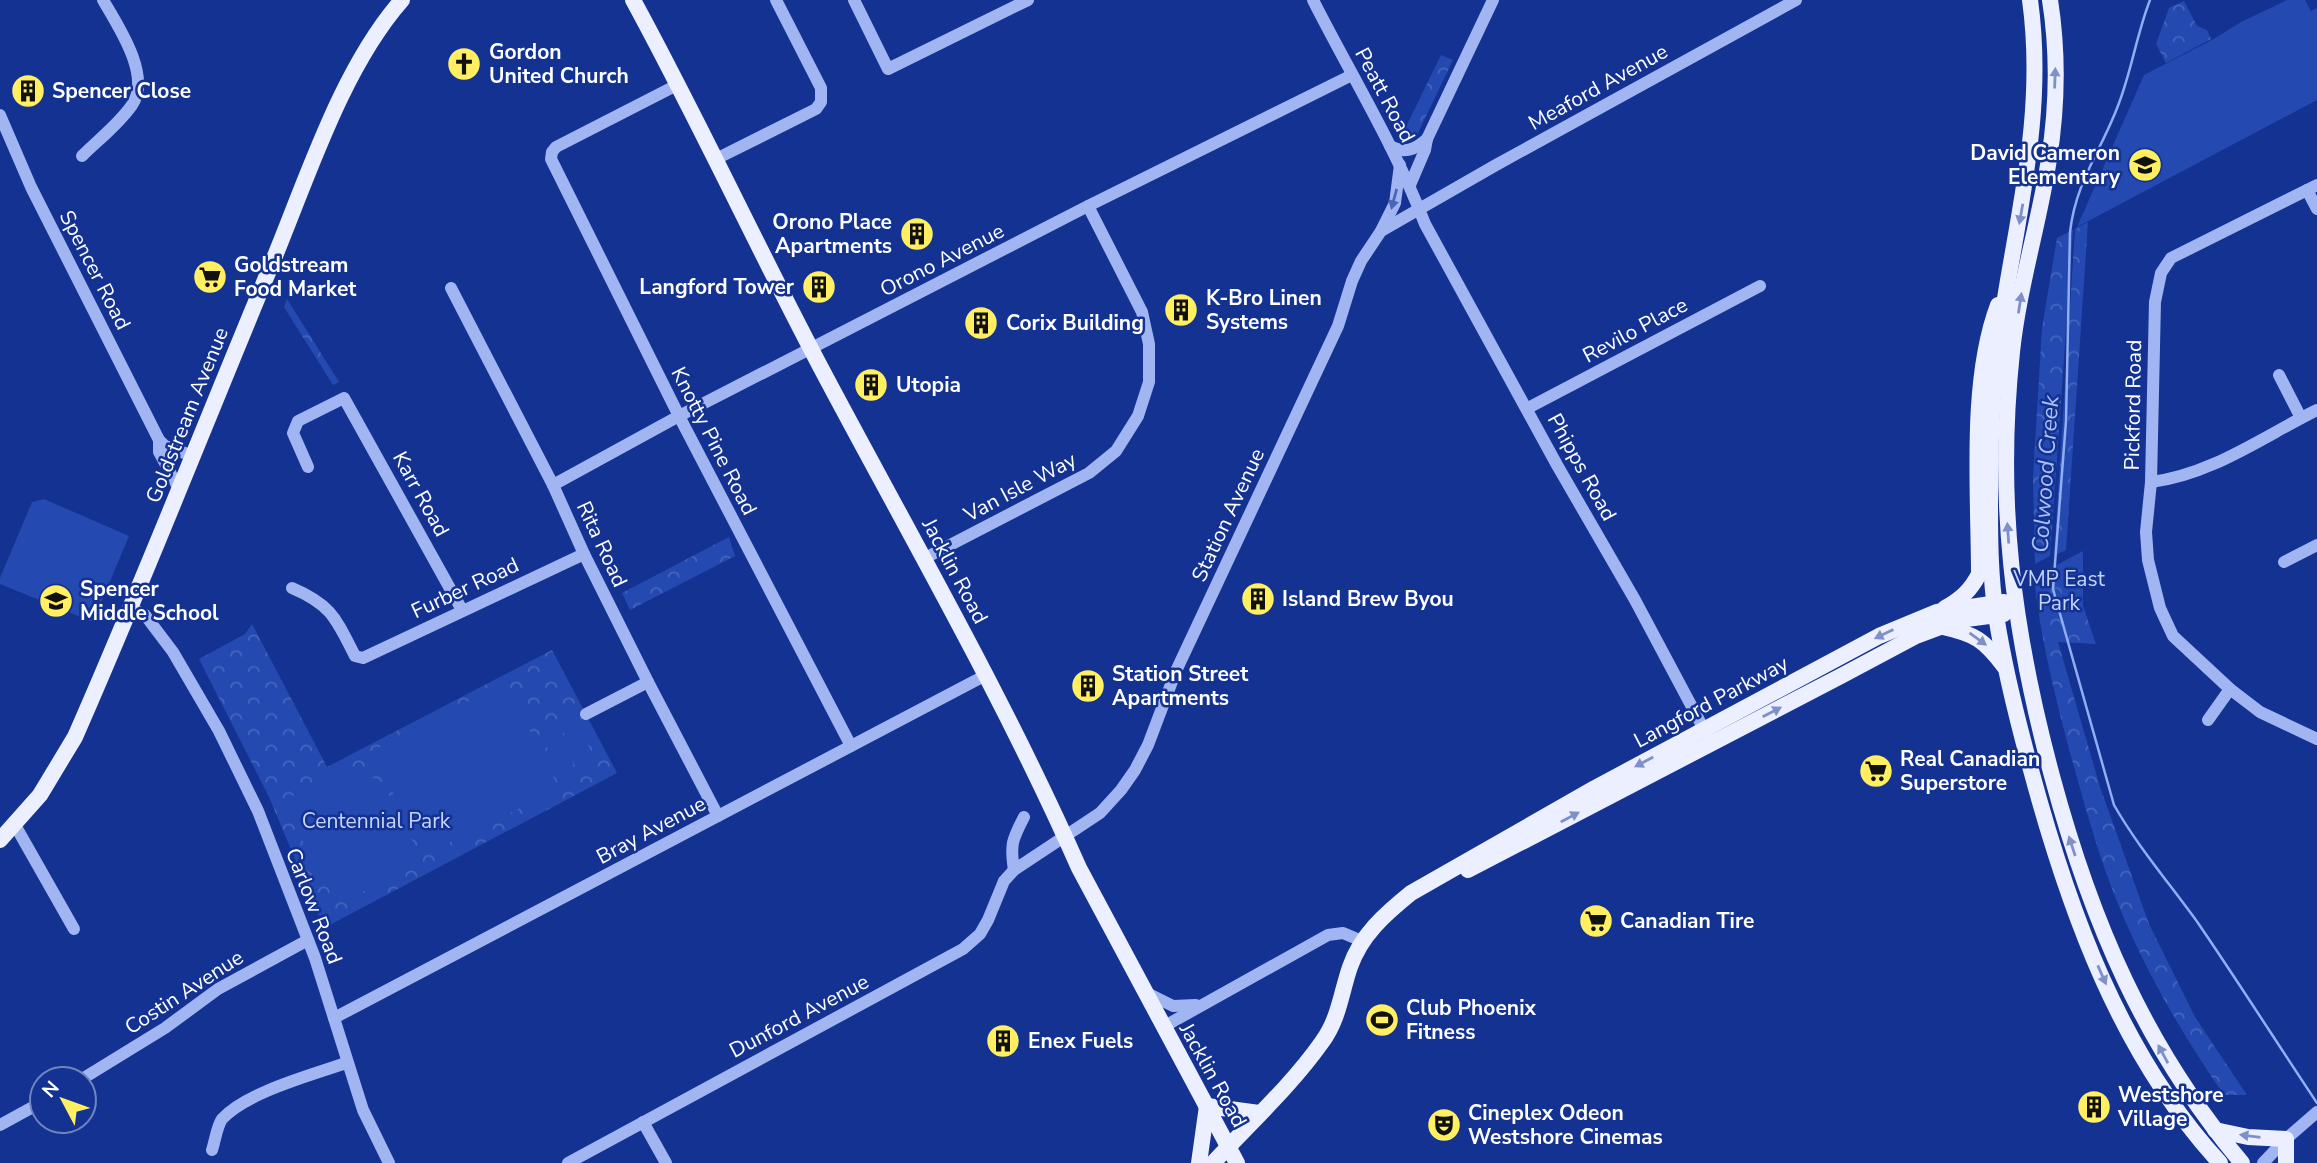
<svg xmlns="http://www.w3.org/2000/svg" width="2317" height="1163" viewBox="0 0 2317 1163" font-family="'Nunito Sans',sans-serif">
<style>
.park{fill:url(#park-crowns)}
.pitch{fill:#244ab1}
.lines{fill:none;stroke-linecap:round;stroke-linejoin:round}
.stream{stroke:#91adf5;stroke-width:2.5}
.minor{stroke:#a0b5f2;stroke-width:12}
.major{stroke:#ebefff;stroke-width:16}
.oneway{fill:#7f90c8}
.oneway2{fill:#4b66b8}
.labels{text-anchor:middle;stroke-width:5;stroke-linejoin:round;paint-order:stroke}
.poi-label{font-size:21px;font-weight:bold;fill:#fff;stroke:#133292;text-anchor:start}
.street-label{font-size:21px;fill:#fff;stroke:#133292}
.park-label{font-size:21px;fill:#c7d5fd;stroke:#133292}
.water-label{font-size:23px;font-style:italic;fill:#acc0f9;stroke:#133292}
</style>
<defs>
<pattern id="park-crowns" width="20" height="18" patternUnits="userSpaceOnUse" patternTransform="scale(1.75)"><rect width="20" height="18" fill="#244ab1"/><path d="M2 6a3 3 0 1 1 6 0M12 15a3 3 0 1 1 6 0" fill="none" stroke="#4565bd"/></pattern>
</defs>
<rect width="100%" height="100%" fill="#133292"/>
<g class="park">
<polygon points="2184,1 2197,26 2207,30 2211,39 2166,63 2156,44 2169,8"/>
<polygon points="1441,55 1453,60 1417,135 1405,129"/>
<polygon points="2088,222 2066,550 2054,556 2075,229"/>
<polygon points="2073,230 2050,556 2035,564 2033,477 2042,328 2057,238"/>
<polygon points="287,299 339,382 333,385 284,307"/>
<polygon points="729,537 735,556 630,610 622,593"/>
<path d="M 2083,551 L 2083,606 L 2096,644 L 2058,642 L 2100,787 L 2149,924 L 2195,1017 L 2247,1095 L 2224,1095 C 2179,1030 2139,960 2111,886 C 2094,841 2082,795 2069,749 C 2054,692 2040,636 2034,577 Z"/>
<polygon points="252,624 327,767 552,650 617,773 324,928 269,797 199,659 245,634"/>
</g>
<g class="pitch">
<polygon points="2287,0 2305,0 2311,11 2317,8 2317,100 2077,227 2144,75 2212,40 2241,22"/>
<polygon points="44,499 129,536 93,622 0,584 0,578 32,502"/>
<polygon points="499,685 509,690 557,785 553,792 430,852 421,848 372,751"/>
<polygon points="577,723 593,755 579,762 562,730"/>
<polygon points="558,733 574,765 560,772 543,740"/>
<path d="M 361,771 L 383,783 L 422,860 L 343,902 L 334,899 L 282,802 C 308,788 331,773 361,771 Z"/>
</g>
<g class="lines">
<path class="stream" d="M 2150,0 C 2137,33 2132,69 2119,103 C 2102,150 2076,180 2070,232 L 2066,421 L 2053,589 L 2114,805 C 2138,847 2170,884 2198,923 C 2239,983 2277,1043 2317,1103"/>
<g class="minor">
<polyline points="854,0 888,69 1028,0"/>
<path d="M 1313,0 C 1351,75 1395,146 1425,224 L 1557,465 L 1635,600 L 1708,737"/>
<polyline points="677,85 556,147 552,152 551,159 679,416 851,746"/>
<polyline points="0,115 31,187 159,440 165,446 193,456"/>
<path d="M 1390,146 C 1404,154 1415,150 1427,139"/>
<path d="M 82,156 C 98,140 119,124 132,105 C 152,76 118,26 103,0"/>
<polyline points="716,159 816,109 821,102 821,88 776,0"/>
<polyline points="1410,185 1425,150 1427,139 1493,0"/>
<polyline points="2317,185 2171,258 2161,273 2155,302 2151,482 2146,532 2148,560 2160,608 2173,636 2230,689 2260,712 2317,739"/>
<polyline points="2307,190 2317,209"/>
<polyline points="1381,231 1395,203 1400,165"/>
<polyline points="451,288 553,485 584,554 648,682 718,816"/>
<polyline points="2279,375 2301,418"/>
<polyline points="1528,408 1760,286"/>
<polyline points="159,440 159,452 179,489"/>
<polyline points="308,467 293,433 298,421 344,398 462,610"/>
<path d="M 2151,482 C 2211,475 2264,436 2317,410"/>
<polyline points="553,485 679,416 1088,206 1352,75"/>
<polyline points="925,558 1089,473 1116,451 1138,416 1149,382 1149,344 1142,312 1088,206"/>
<polyline points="2284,562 2317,545"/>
<path d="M 292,588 C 332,605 336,619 355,656 L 363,658 L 584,554"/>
<polyline points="130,608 145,615 173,652 219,731 258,811 315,958 363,1110 389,1163"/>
<polyline points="586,714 648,682"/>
<polyline points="2208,720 2230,689"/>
<polyline points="15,825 74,929"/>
<path d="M 1014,870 C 1010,845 1012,840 1024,817"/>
<polyline points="1145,992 1173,1006 1196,1005"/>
<polyline points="334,1018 986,675"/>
<polyline points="1163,1027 1328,935 1343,933 1362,941"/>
<polyline points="82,1079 165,1028 218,989 308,940"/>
<polyline points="643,1122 666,1163"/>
<polyline points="0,1125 42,1102"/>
<path d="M 212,1150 C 215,1141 217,1126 222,1119 C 247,1092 312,1075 346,1063"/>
<polyline points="568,1163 963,949 980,934 988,920 1004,881 1014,870 1100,813 1121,790 1135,770 1148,745 1176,671 1338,326 1352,281 1361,261 1381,231 1496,165 1796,0"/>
<polyline points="2263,1163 2286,1139 2317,1112"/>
</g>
<g class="major">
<path d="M 633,0 C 699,121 757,247 821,368 C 909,534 1003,696 1079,868 L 1237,1163"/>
<path d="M 2030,0 C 2047,123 2012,232 1997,352 C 1991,400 1990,450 1990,499 C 1990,537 1990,576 1996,615 C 2004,667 2017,719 2031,770 C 2069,911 2120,1054 2220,1163"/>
<path d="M 2050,0 C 2058,51 2057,108 2049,159 C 2039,224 2019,286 2012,352 C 1996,502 2013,631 2052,776 C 2091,921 2145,1048 2242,1163"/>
<path d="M 1945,608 C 1961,599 1971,590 1979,574 C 1979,492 1969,382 1998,305"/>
<path d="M 1943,627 C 1975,634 1984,640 2004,666"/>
<path d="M 0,840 L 40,795 L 75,737 C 145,578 208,416 275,256 C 309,173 343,67 402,0"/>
<polyline points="1468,870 1841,676 1916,636 1959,620 2004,614"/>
<polyline points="1207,1106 1259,1113"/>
<polyline points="2215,1130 2248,1137 2286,1139 2286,1163"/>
<polyline points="1199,1163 1207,1106"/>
<path d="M 1213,1163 C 1249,1124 1291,1086 1322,1042 C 1339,1019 1341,993 1350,967 C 1361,935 1385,914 1411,893 L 1595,788 L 1879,636 L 1937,612 L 2004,602"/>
</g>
</g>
<defs><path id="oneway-solid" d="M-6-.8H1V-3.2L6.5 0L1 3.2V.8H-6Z" transform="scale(1.75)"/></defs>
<g class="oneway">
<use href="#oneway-solid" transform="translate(2055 78) rotate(-88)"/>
<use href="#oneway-solid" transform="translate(2021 214) rotate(100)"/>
<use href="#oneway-solid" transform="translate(2020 303) rotate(-81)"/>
<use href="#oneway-solid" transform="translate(2008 533) rotate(-94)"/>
<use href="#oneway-solid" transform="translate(1884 634) rotate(154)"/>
<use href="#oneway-solid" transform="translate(1978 639) rotate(36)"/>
<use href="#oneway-solid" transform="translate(1772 712) rotate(-27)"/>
<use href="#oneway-solid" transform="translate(1644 762) rotate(152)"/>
<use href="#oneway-solid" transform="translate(1570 817) rotate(-28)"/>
<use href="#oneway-solid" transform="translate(2072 846) rotate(-108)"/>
<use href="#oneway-solid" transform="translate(2102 975) rotate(66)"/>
<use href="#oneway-solid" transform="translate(2163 1054) rotate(-118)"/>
<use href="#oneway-solid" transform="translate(2250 1136) rotate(-173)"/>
</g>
<use class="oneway2" href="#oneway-solid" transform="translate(1394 199) rotate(105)"/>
<defs>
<g id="church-disc" transform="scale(1.75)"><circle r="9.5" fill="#ffef61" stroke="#133292"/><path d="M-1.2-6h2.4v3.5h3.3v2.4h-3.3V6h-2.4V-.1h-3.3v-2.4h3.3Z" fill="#111"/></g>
<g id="building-disc" transform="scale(1.75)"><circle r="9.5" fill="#ffef61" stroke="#133292"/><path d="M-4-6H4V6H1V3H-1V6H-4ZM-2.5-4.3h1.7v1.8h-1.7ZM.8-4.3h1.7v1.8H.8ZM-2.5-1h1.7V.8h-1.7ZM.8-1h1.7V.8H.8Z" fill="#111"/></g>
<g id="school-disc" transform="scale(1.75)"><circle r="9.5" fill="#ffef61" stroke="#133292"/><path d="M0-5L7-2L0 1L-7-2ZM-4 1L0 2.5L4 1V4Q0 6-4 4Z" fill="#111"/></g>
<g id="supermarket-disc" transform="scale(1.75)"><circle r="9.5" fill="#ffef61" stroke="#133292"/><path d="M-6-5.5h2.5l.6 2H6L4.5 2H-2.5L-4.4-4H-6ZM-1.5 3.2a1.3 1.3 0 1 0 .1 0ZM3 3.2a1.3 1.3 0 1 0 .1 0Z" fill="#111"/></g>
<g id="stadium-disc" transform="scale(1.75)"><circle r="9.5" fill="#ffef61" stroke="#133292"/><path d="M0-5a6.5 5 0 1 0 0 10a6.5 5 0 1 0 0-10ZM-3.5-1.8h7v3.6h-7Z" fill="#111"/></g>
<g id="theatre-disc" transform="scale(1.75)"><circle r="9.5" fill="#ffef61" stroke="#133292"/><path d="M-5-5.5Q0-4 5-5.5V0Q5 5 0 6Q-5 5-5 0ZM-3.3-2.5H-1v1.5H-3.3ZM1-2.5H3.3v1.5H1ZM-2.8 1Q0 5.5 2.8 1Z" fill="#111"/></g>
</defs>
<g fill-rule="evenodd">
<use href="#church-disc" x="464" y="64"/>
<use href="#building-disc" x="28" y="91"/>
<use href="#school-disc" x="2145" y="165"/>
<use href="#building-disc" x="917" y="234"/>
<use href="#supermarket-disc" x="210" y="277"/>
<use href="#building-disc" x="819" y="287"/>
<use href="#building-disc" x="1181" y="310"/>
<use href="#building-disc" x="981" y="323"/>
<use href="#building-disc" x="871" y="385"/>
<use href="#building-disc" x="1258" y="599"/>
<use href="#school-disc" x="56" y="601"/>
<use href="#building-disc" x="1088" y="686"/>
<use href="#supermarket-disc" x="1876" y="771"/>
<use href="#supermarket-disc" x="1596" y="921"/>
<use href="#stadium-disc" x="1382" y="1020"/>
<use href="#building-disc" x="1003" y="1041"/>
<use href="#building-disc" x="2094" y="1107"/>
<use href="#theatre-disc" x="1444" y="1125"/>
</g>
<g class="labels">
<g class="poi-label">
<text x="489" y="59">Gordon<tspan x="489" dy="24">United Church</tspan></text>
<text x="52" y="98">Spencer Close</text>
<text x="2120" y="160" text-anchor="end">David Cameron<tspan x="2120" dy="24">Elementary</tspan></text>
<text x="892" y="229" text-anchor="end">Orono Place<tspan x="892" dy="24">Apartments</tspan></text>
<text x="234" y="272">Goldstream<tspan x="234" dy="24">Food Market</tspan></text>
<text x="794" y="294" text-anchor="end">Langford Tower</text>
<text x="1206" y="305">K-Bro Linen<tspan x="1206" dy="24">Systems</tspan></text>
<text x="1006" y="330">Corix Building</text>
<text x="896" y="392">Utopia</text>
<text x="80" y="596">Spencer<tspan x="80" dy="24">Middle School</tspan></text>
<text x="1282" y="606">Island Brew Byou</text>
<text x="1112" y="681">Station Street<tspan x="1112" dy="24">Apartments</tspan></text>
<text x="1900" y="766">Real Canadian<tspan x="1900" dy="24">Superstore</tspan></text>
<text x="1620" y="928">Canadian Tire</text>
<text x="1406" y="1015">Club Phoenix<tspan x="1406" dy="24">Fitness</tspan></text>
<text x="1028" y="1048">Enex Fuels</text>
<text x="2118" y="1102">Westshore<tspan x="2118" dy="24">Village</tspan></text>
<text x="1468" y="1120">Cineplex Odeon<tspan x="1468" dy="24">Westshore Cinemas</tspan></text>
</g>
<g class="street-label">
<text transform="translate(1598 87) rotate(-29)" y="7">Meaford Avenue</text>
<text transform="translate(1385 95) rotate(62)" y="7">Peatt Road</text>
<text transform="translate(942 260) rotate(-27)" y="7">Orono Avenue</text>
<text transform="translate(95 270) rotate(63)" y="7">Spencer Road</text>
<text transform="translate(1635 330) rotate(-28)" y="7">Revilo Place</text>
<text transform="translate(2133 405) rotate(-89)" y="7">Pickford Road</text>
<text transform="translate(187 415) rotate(-68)" y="7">Goldstream Avenue</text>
<text transform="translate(714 441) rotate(63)" y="7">Knotty Pine Road</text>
<text transform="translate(1582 467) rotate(61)" y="7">Phipps Road</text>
<text transform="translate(1020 487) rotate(-28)" y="7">Van Isle Way</text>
<text transform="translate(421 494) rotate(61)" y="7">Karr Road</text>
<text transform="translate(1228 515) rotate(-65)" y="7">Station Avenue</text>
<text transform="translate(602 544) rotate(65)" y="7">Rita Road</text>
<text transform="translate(955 571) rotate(62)" y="7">Jacklin Road</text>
<text transform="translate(465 588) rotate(-25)" y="7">Furber Road</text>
<text transform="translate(1711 702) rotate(-28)" y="7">Langford Parkway</text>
<text transform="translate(651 830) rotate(-28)" y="7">Bray Avenue</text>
<text transform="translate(314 906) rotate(69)" y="7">Carlow Road</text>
<text transform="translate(184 992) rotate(-33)" y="7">Costin Avenue</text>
<text transform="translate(799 1016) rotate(-28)" y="7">Dunford Avenue</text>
<text transform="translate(1213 1075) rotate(61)" y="7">Jacklin Road</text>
</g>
<g class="park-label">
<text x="2059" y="586">VMP East<tspan x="2059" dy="24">Park</tspan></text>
<text x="376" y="828">Centennial Park</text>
</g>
<g class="water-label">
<text transform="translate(2045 474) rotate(-86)" y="8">Colwood Creek</text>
</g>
</g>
<g transform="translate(63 1100) rotate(311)"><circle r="33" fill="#133292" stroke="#7184be" stroke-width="2"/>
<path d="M0-5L12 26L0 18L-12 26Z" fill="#ffef61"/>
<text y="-10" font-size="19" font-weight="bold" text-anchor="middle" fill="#ffffff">N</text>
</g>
</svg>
